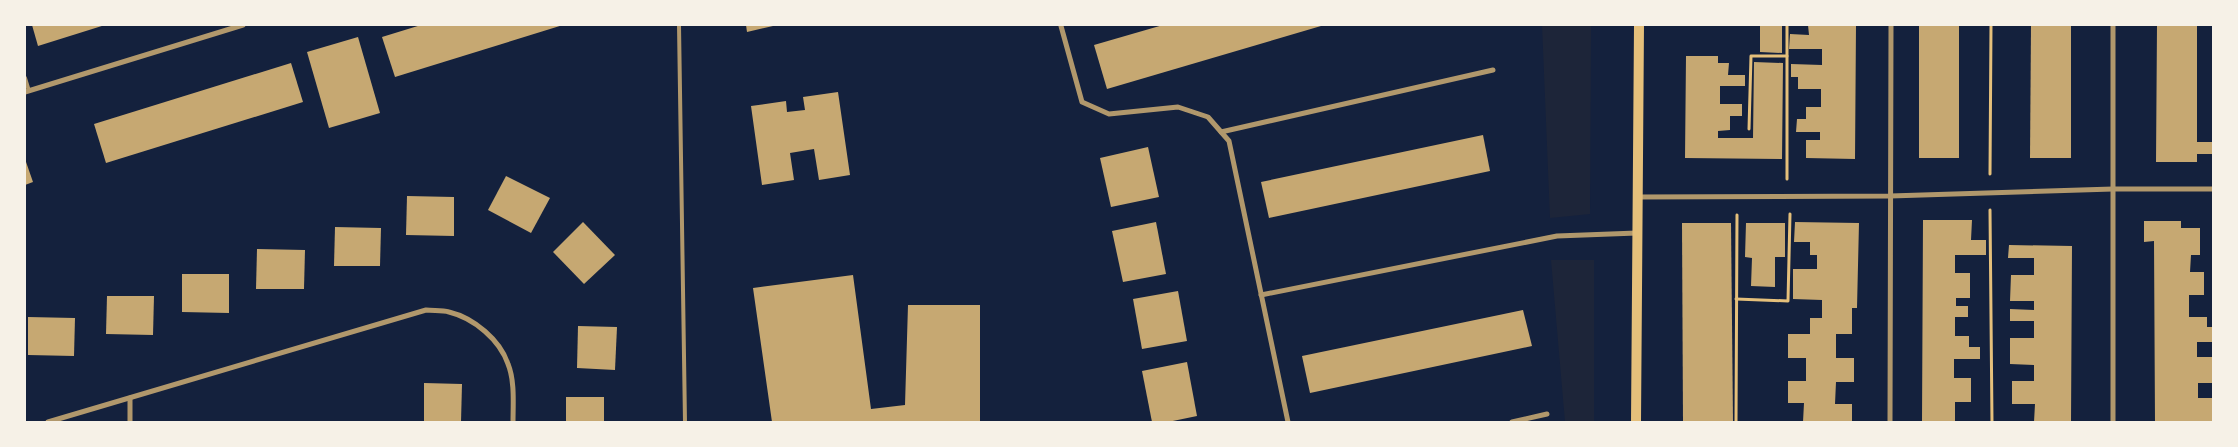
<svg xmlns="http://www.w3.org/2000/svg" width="2238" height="447" viewBox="0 0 2238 447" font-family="'Golos Text',sans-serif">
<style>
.green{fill:#1d2539}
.building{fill:#c6a872}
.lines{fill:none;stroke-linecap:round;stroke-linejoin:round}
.path{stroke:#e5c07b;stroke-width:3}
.service{stroke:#b1986c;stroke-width:4}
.minor{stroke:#b1986c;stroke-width:5}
.secondary{stroke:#e5c07b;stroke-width:10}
</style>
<rect width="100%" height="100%" fill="#14213d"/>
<g class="green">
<polygon points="1542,25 1591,25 1590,214 1550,218"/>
<polygon points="1551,260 1594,260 1594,422 1565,422"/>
</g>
<g class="building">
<polygon points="32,25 105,25 38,46"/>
<polygon points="421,25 563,25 395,77 382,37"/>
<polygon points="746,25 773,25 773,26 747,32"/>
<polygon points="1163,25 1321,25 1321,26 1107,89 1094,45"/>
<polygon points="1760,25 1782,25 1782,53 1760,52"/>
<polygon points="1808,25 1856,25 1855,159 1806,158 1806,140 1820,140 1820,132 1796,132 1797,119 1806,119 1806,107 1821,107 1821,89 1798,89 1798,77 1791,77 1791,64 1822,65 1822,49 1789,49 1790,34 1809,35"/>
<rect x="1919" y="25" width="40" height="133"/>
<polygon points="2031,25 2071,25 2071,158 2030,158"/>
<polygon points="2157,25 2197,25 2197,142 2213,142 2213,154 2197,154 2197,162 2156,162"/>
<polygon points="358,37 380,113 329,128 307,52"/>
<polygon points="1686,56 1718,56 1718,63 1729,63 1728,75 1745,75 1745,86 1720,86 1720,104 1742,104 1742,116 1730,116 1730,130 1718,131 1718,138 1753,138 1754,62 1783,63 1782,159 1685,158"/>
<polygon points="291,63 303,102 106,163 94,124"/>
<polygon points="838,92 850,175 819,180 814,149 790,153 794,180 762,185 751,106 786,101 787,112 805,110 803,97"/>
<polygon points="1483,135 1490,171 1269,218 1261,182"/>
<polygon points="1148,147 1159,197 1111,207 1100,158"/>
<polygon points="25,159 33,182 25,185"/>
<polygon points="506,176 550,198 531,233 488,210"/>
<polygon points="407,196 454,197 454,236 406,235"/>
<polygon points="1923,220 1972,220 1971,240 1986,240 1986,255 1955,255 1955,273 1970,273 1970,298 1956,298 1956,306 1968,306 1968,317 1955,317 1955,336 1969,336 1969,347 1980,347 1980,359 1954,359 1954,378 1971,378 1971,402 1955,402 1955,422 1922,422"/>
<polygon points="2144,221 2181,221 2181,228 2200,228 2200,255 2191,255 2190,272 2204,272 2204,295 2189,295 2189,317 2207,317 2207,327 2213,327 2213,342 2197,342 2197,357 2213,357 2213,383 2198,383 2198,398 2213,398 2213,422 2155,422 2154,241 2144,242"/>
<polygon points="583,222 615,255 584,284 553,252"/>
<polygon points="1156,222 1166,274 1123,282 1112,231"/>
<polygon points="1795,222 1859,223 1857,308 1852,308 1852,334 1836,334 1836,358 1854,358 1854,382 1836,382 1835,404 1852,404 1852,422 1803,422 1804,403 1788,403 1788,381 1806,381 1806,358 1788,358 1788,334 1810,334 1810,318 1822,318 1822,300 1793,299 1793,269 1817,269 1817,255 1810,255 1810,242 1794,242"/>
<polygon points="1682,223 1731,223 1733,422 1683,422"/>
<polygon points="1746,223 1785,223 1785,257 1775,257 1775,287 1751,286 1752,258 1745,257"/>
<polygon points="335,227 381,228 380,266 334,266"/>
<polygon points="2009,245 2072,246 2071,422 2034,422 2035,404 2012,404 2012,381 2034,381 2034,365 2010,364 2010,338 2034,338 2034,321 2010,321 2010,309 2034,310 2034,301 2010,301 2011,275 2034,275 2034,258 2008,258"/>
<polygon points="257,249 305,250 304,289 256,289"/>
<polygon points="182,274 229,274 229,313 182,312"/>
<polygon points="853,275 871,409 905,405 908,305 980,305 980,422 772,422 753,288"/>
<polygon points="1178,291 1187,341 1142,349 1133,299"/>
<polygon points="107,296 154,296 153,335 106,334"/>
<polygon points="1523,310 1532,346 1310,393 1302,356"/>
<polygon points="28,317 75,318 74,356 28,355"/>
<polygon points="578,326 617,327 615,370 577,368"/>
<polygon points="1187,362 1197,416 1168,422 1152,422 1142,371"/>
<polygon points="424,383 462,384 461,422 424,422"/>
<rect x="566" y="397" width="38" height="25"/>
</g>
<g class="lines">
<g class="path">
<polyline points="1749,129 1751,56 1787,56"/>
<polyline points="1990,174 1991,25"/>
<polyline points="1787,179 1787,25"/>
<polyline points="1990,210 1992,422"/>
<polyline points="1736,299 1788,301 1790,214"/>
<polyline points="1736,422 1737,215"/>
</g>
<g class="service">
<polyline points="679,25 685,422"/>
<polyline points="25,78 29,91"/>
</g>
<g class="minor">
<polyline points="2113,25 2113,422"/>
<polyline points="1061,26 1082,102 1109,114 1178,107 1208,117 1229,141 1288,422"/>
<polyline points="25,92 243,25"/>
<polyline points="1221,132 1493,70"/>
<polyline points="1638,197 1890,196 2113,189 2213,189"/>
<polyline points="1261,295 1557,236 1637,233"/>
<polyline points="130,398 130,422"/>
<path d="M 48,422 L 426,310 C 433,311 442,310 449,312 C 474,318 500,340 508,364 C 515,381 513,404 513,422"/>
<polyline points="1512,422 1547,414"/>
<polyline points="1890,422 1891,25"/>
</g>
<polyline class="secondary" points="1636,422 1639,25"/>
</g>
<rect width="2238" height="447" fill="none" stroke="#f6f1e7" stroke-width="52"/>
</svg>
